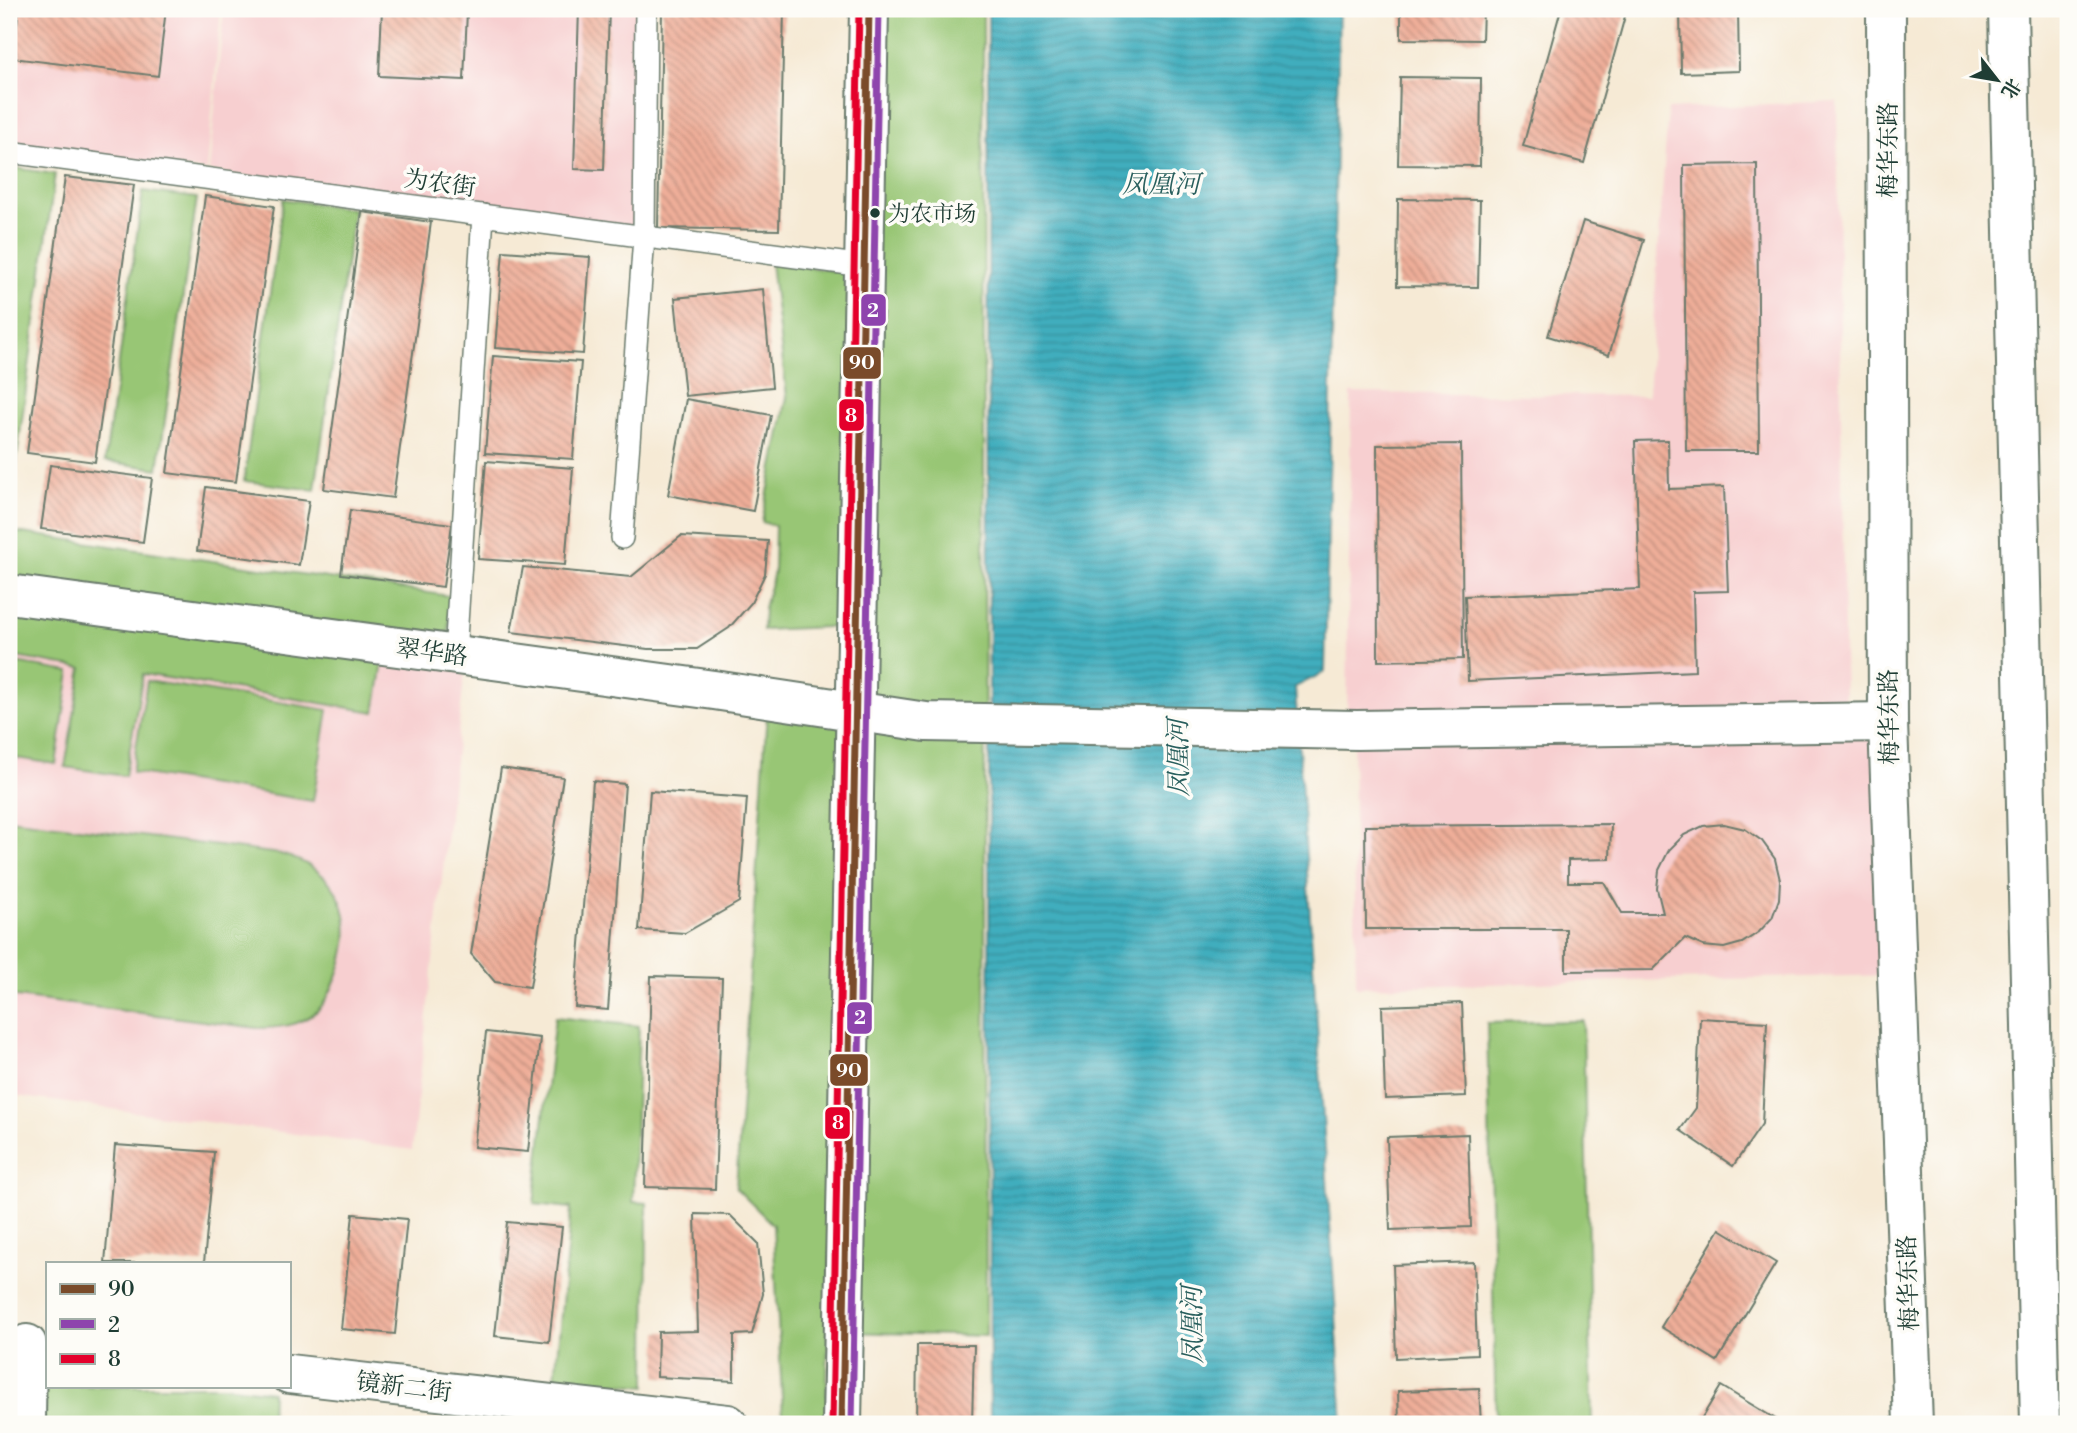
<svg xmlns="http://www.w3.org/2000/svg" width="2077" height="1433" viewBox="0 0 2077 1433" font-family="'Libre Bodoni','Noto Serif SC',serif">
<style>
.built{fill:#f7cfd0}
.grass{fill:#98c675;stroke:#5c8254;stroke-width:2}
.water{fill:url(#water-rules);stroke:#307679;stroke-width:2}
.building{fill:url(#building-back-hatch)}
.lines{fill:none;stroke-linecap:round;stroke-linejoin:round}
.service-casing{stroke:#6a7a6c;stroke-width:24}
.minor-casing{stroke:#6a7a6c;stroke-width:42}
.tertiary-casing{stroke:#6a7a6c;stroke-width:42}
.primary-casing{stroke:#6a7a6c;stroke-width:42}
.service{stroke:#fff;stroke-width:21}
.minor{stroke:#fff;stroke-width:38}
.tertiary{stroke:#fff;stroke-width:38}
.primary{stroke:#fff;stroke-width:38}
.bus-1-casing{stroke:#fdfcf7;stroke-width:12}
.bus-2-casing{stroke:#fdfcf7;stroke-width:12}
.bus-3-casing{stroke:#fdfcf7;stroke-width:12}
.bus-1{stroke:#7a4b2a;stroke-width:7}
.bus-2{stroke:#8e44ad;stroke-width:7}
.bus-3{stroke:#e4002b;stroke-width:7}
.bus-dot{fill:#1f3d34;stroke:#fdfcf7;stroke-width:2.5}
.labels{text-anchor:middle;stroke-width:7;stroke-linejoin:round;paint-order:stroke}
.bus-label{font-size:22px;fill:#1f3d34;stroke:#fdfcf7;text-anchor:start}
.street-label{font-size:24px;fill:#1f3d34;stroke:#fdfcf7}
.water-label{font-size:26px;font-style:italic;fill:#295f5d;stroke:#fdfcf7}
.line-badge{stroke:#fdfcf7;stroke-width:2.5}
.badge-label{font-size:19px;text-anchor:middle;font-weight:bold;fill:#fff}
</style>
<defs>
<pattern id="water-rules" width="6" height="5" patternUnits="userSpaceOnUse" patternTransform="scale(1.75)"><rect width="6" height="5" fill="#41aebe"/><path d="M0 2.5h6" fill="none" stroke="#368f9b"/></pattern>
<pattern id="building-back-hatch" width="6" height="6" patternUnits="userSpaceOnUse" patternTransform="scale(1.75)"><rect width="6" height="6" fill="#efae99"/><path d="M-1 5l2 2M0 0l6 6M5-1l2 2" fill="none" stroke="#c18f7e"/></pattern>
</defs>
<rect width="100%" height="100%" fill="#fdfcf7"/>
<filter id="ink" filterUnits="userSpaceOnUse"><feTurbulence type="fractalNoise" baseFrequency=".0143" numOctaves="2"/><feDisplacementMap in="SourceGraphic" scale="14" xChannelSelector="R" yChannelSelector="G"/><feConvolveMatrix kernelMatrix="1 2 1 2 8 2 1 2 1" color-interpolation-filters="sRGB"/></filter>
<filter id="wash" filterUnits="userSpaceOnUse"><feTurbulence type="fractalNoise" baseFrequency=".00686" numOctaves="4" result="noise"/><feDisplacementMap in="SourceGraphic" scale="28" xChannelSelector="R" yChannelSelector="G"/><feGaussianBlur stdDeviation="1.57" result="paint"/><feColorMatrix in="noise" values="0 0 0 0 0 0 0 0 0 0 0 0 0 0 0 0 0 1.4 0 .05"/><feComposite in="paint" operator="in"/></filter>
<g filter="url(#wash)">
<rect width="100%" height="100%" fill="#f6ead5"/>
<g class="built">
<polygon points="9,9 221,9 207,171 9,143"/>
<polygon points="224,9 643,9 642,233 209,171"/>
<polygon points="1837,101 1845,716 1347,720 1351,393 1648,396 1668,109"/>
<polygon points="9,599 466,661 412,1150 9,1095"/>
<polygon points="1888,722 1896,975 1356,987 1353,731"/>
</g>
<g class="grass">
<polygon points="876,9 983,9 986,1336 847,1332"/>
<polygon points="9,167 55,174 9,516"/>
<polygon points="143,191 197,198 158,469 105,461"/>
<polygon points="283,199 354,209 315,490 244,481"/>
<polygon points="771,263 852,273 848,626 763,630 764,608 774,572 775,526 762,522 787,397"/>
<polygon points="9,531 450,596 448,645 9,583"/>
<polygon points="9,609 383,663 375,712 143,674 125,776 65,767 82,668 9,656"/>
<polygon points="9,662 70,672 56,764 9,757"/>
<polygon points="147,681 328,710 313,801 132,772"/>
<polygon points="767,711 843,722 826,1424 783,1417 773,1225 736,1188"/>
<path d="M 9,819 L 280,854 C 339,869 360,917 338,974 C 333,986 327,1002 317,1011 C 300,1026 278,1028 257,1028 L 9,996 Z"/>
<polygon points="555,1017 639,1026 633,1202 647,1203 646,1386 555,1379 571,1208 534,1204"/>
<polygon points="1583,1021 1592,1424 1496,1424 1487,1023"/>
<polygon points="40,1363 47,1364 47,1386 224,1386 272,1392 271,1424 39,1424"/>
</g>
<polygon class="water" points="988,9 1339,9 1325,672 1295,687 1343,1424 990,1424"/>
<g id="blocks">
<g class="building">
<polygon points="19,9 166,9 158,76 12,58"/>
<polygon points="382,9 470,9 467,11 464,80 379,76"/>
<polygon points="579,9 609,9 604,170 574,169"/>
<polygon points="662,9 784,9 779,230 658,228"/>
<polygon points="1401,9 1483,9 1482,40 1401,39"/>
<polygon points="1561,9 1627,9 1584,163 1523,146"/>
<polygon points="1680,9 1738,9 1739,71 1681,73"/>
<polygon points="1400,77 1481,78 1480,166 1398,165"/>
<polygon points="1757,164 1759,451 1686,451 1684,165"/>
<polygon points="65,177 134,185 95,462 27,453"/>
<polygon points="205,196 274,206 236,482 167,473"/>
<polygon points="1398,199 1480,200 1478,287 1397,286"/>
<polygon points="362,212 431,222 393,498 324,489"/>
<polygon points="1583,221 1644,240 1609,355 1548,336"/>
<polygon points="503,251 590,257 583,354 495,348"/>
<polygon points="763,289 772,387 685,396 675,298"/>
<polygon points="493,356 581,362 573,459 485,453"/>
<polygon points="686,399 771,415 753,511 668,495"/>
<polygon points="1668,440 1669,489 1724,487 1728,591 1693,592 1695,671 1468,681 1465,596 1640,589 1635,441"/>
<polygon points="1461,444 1463,659 1378,661 1377,445"/>
<polygon points="486,461 573,468 565,565 478,559"/>
<polygon points="50,465 152,478 143,542 41,529"/>
<polygon points="206,487 309,501 299,565 197,551"/>
<polygon points="350,510 452,524 443,587 341,574"/>
<polygon points="681,536 768,541 765,574 751,603 729,628 697,649 648,649 511,632 523,567 631,577"/>
<polygon points="501,768 563,777 530,987 495,982 471,954"/>
<polygon points="593,781 625,784 608,1010 575,1007"/>
<polygon points="650,791 747,798 739,902 685,933 639,930"/>
<polygon points="1611,824 1610,859 1568,860 1568,882 1604,882 1622,913 1663,913 1657,889 1659,870 1669,850 1684,835 1703,826 1724,824 1745,829 1762,841 1775,859 1780,880 1779,899 1772,918 1759,932 1742,943 1724,948 1703,946 1685,938 1653,970 1566,971 1566,929 1366,929 1365,826"/>
<polygon points="651,976 722,978 715,1189 645,1187"/>
<polygon points="1462,1003 1466,1096 1385,1099 1382,1006"/>
<polygon points="1700,1018 1767,1022 1762,1124 1733,1166 1680,1130 1696,1108"/>
<polygon points="486,1032 540,1038 528,1152 474,1147"/>
<polygon points="9,1121 16,1122 10,1165 9,1165"/>
<polygon points="1468,1134 1471,1227 1390,1230 1387,1137"/>
<polygon points="115,1145 214,1152 204,1263 105,1263"/>
<polygon points="353,1214 407,1219 395,1334 341,1329"/>
<polygon points="695,1214 730,1215 758,1243 763,1294 752,1334 734,1335 734,1381 657,1377 658,1332 698,1331"/>
<polygon points="507,1222 562,1227 549,1342 495,1336"/>
<polygon points="1720,1229 1776,1263 1717,1361 1661,1327"/>
<polygon points="1474,1262 1477,1354 1396,1358 1393,1265"/>
<polygon points="917,1345 974,1345 972,1424 916,1424"/>
<polygon points="1721,1386 1777,1420 1775,1424 1698,1424"/>
<polygon points="1479,1388 1481,1424 1399,1424 1398,1391"/>
</g>
</g>
</g>
<g filter="url(#ink)">
<use href="#blocks" fill-opacity="0" stroke="#6a7a6c" stroke-width="2"/>
<g class="lines">
<g class="service-casing">
<g id="service">
<polyline points="9,152 864,266"/>
<polyline points="622,538 644,237 646,9"/>
<polyline points="455,655 483,215"/>
</g>
</g>
<g class="minor-casing">
<g id="minor">
<polyline points="9,594 714,690 926,722 1357,730 1888,722"/>
<polyline points="289,1374 728,1424"/>
<polyline points="26,1424 27,1344"/>
</g>
</g>
<g class="tertiary-casing">
<polyline id="tertiary" points="842,1424 869,9"/>
</g>
<g class="primary-casing">
<g id="primary">
<polyline points="1886,9 1888,722 1913,1424"/>
<polyline points="2008,9 2040,1424"/>
</g>
</g>
<use href="#service" class="service"/>
<use href="#minor" class="minor"/>
<use href="#tertiary" class="tertiary"/>
<use href="#primary" class="primary"/>
<g class="bus-1-casing">
<polyline id="bus-1" points="842,1424 869,9"/>
</g>
<g class="bus-2-casing">
<polyline id="bus-2" points="852,1424 879,9"/>
</g>
<g class="bus-3-casing">
<polyline id="bus-3" points="832,1424 859,9"/>
</g>
<use href="#bus-1" class="bus-1"/>
<use href="#bus-2" class="bus-2"/>
<use href="#bus-3" class="bus-3"/>
</g>
</g>
<circle class="bus-dot" cx="875" cy="213" r="6"/>
<g class="labels">
<g class="bus-label">
<text x="888" y="221">为农市场</text>
</g>
<g class="street-label">
<text transform="translate(1888 150) rotate(-90)" y="8">梅华东路</text>
<text transform="translate(440 183) rotate(8)" y="8">为农街</text>
<text transform="translate(432 652) rotate(8)" y="8">翠华路</text>
<text transform="translate(1889 717) rotate(-91)" y="8">梅华东路</text>
<text transform="translate(1908 1283) rotate(-92)" y="8">梅华东路</text>
<text transform="translate(404 1387) rotate(7)" y="8">镜新二街</text>
</g>
<g class="water-label">
<text x="1161" y="193">凤凰河</text>
<text transform="translate(1178 758) rotate(-91)" y="9">凤凰河</text>
<text transform="translate(1192 1325) rotate(-91)" y="9">凤凰河</text>
</g>
</g>
<g class="line-badge">
<rect x="860" y="293" width="27" height="34" rx="7" fill="#8e44ad"/>
<rect x="842" y="346" width="40" height="34" rx="7" fill="#7a4b2a"/>
<rect x="838" y="398" width="27" height="34" rx="7" fill="#e4002b"/>
<rect x="846" y="1001" width="27" height="34" rx="7" fill="#8e44ad"/>
<rect x="829" y="1053" width="40" height="34" rx="7" fill="#7a4b2a"/>
<rect x="824" y="1106" width="27" height="34" rx="7" fill="#e4002b"/>
</g>
<g class="badge-label">
<text x="873" y="317">2</text>
<text x="862" y="369">90</text>
<text x="851" y="422">8</text>
<text x="860" y="1024">2</text>
<text x="849" y="1077">90</text>
<text x="838" y="1129">8</text>
</g>
<rect width="2077" height="1433" fill="none" stroke="#fdfcf7" stroke-width="35"/>
<rect x="46" y="1262" width="245" height="126" fill="#fdfcf7" stroke="#a4b0a9" stroke-width="2"/>
<rect x="60" y="1284" width="35" height="10" fill="#7a4b2a" stroke="#a4b0a9" stroke-width="2"/>
<text x="108" y="1296" font-size="21" fill="#1f3d34">90</text>
<rect x="60" y="1319" width="35" height="10" fill="#8e44ad" stroke="#a4b0a9" stroke-width="2"/>
<text x="108" y="1332" font-size="21" fill="#1f3d34">2</text>
<rect x="60" y="1354" width="35" height="10" fill="#e4002b" stroke="#a4b0a9" stroke-width="2"/>
<text x="108" y="1366" font-size="21" fill="#1f3d34">8</text>
<g transform="translate(1997 80) rotate(121)" stroke="#fdfcf7" stroke-width="5" paint-order="stroke">
<path d="M0-5L12 26L0 18L-12 26Z" fill="#1f3d34"/>
<text y="-10" font-size="19" font-weight="bold" text-anchor="middle" fill="#1f3d34">北</text>
</g>
</svg>
